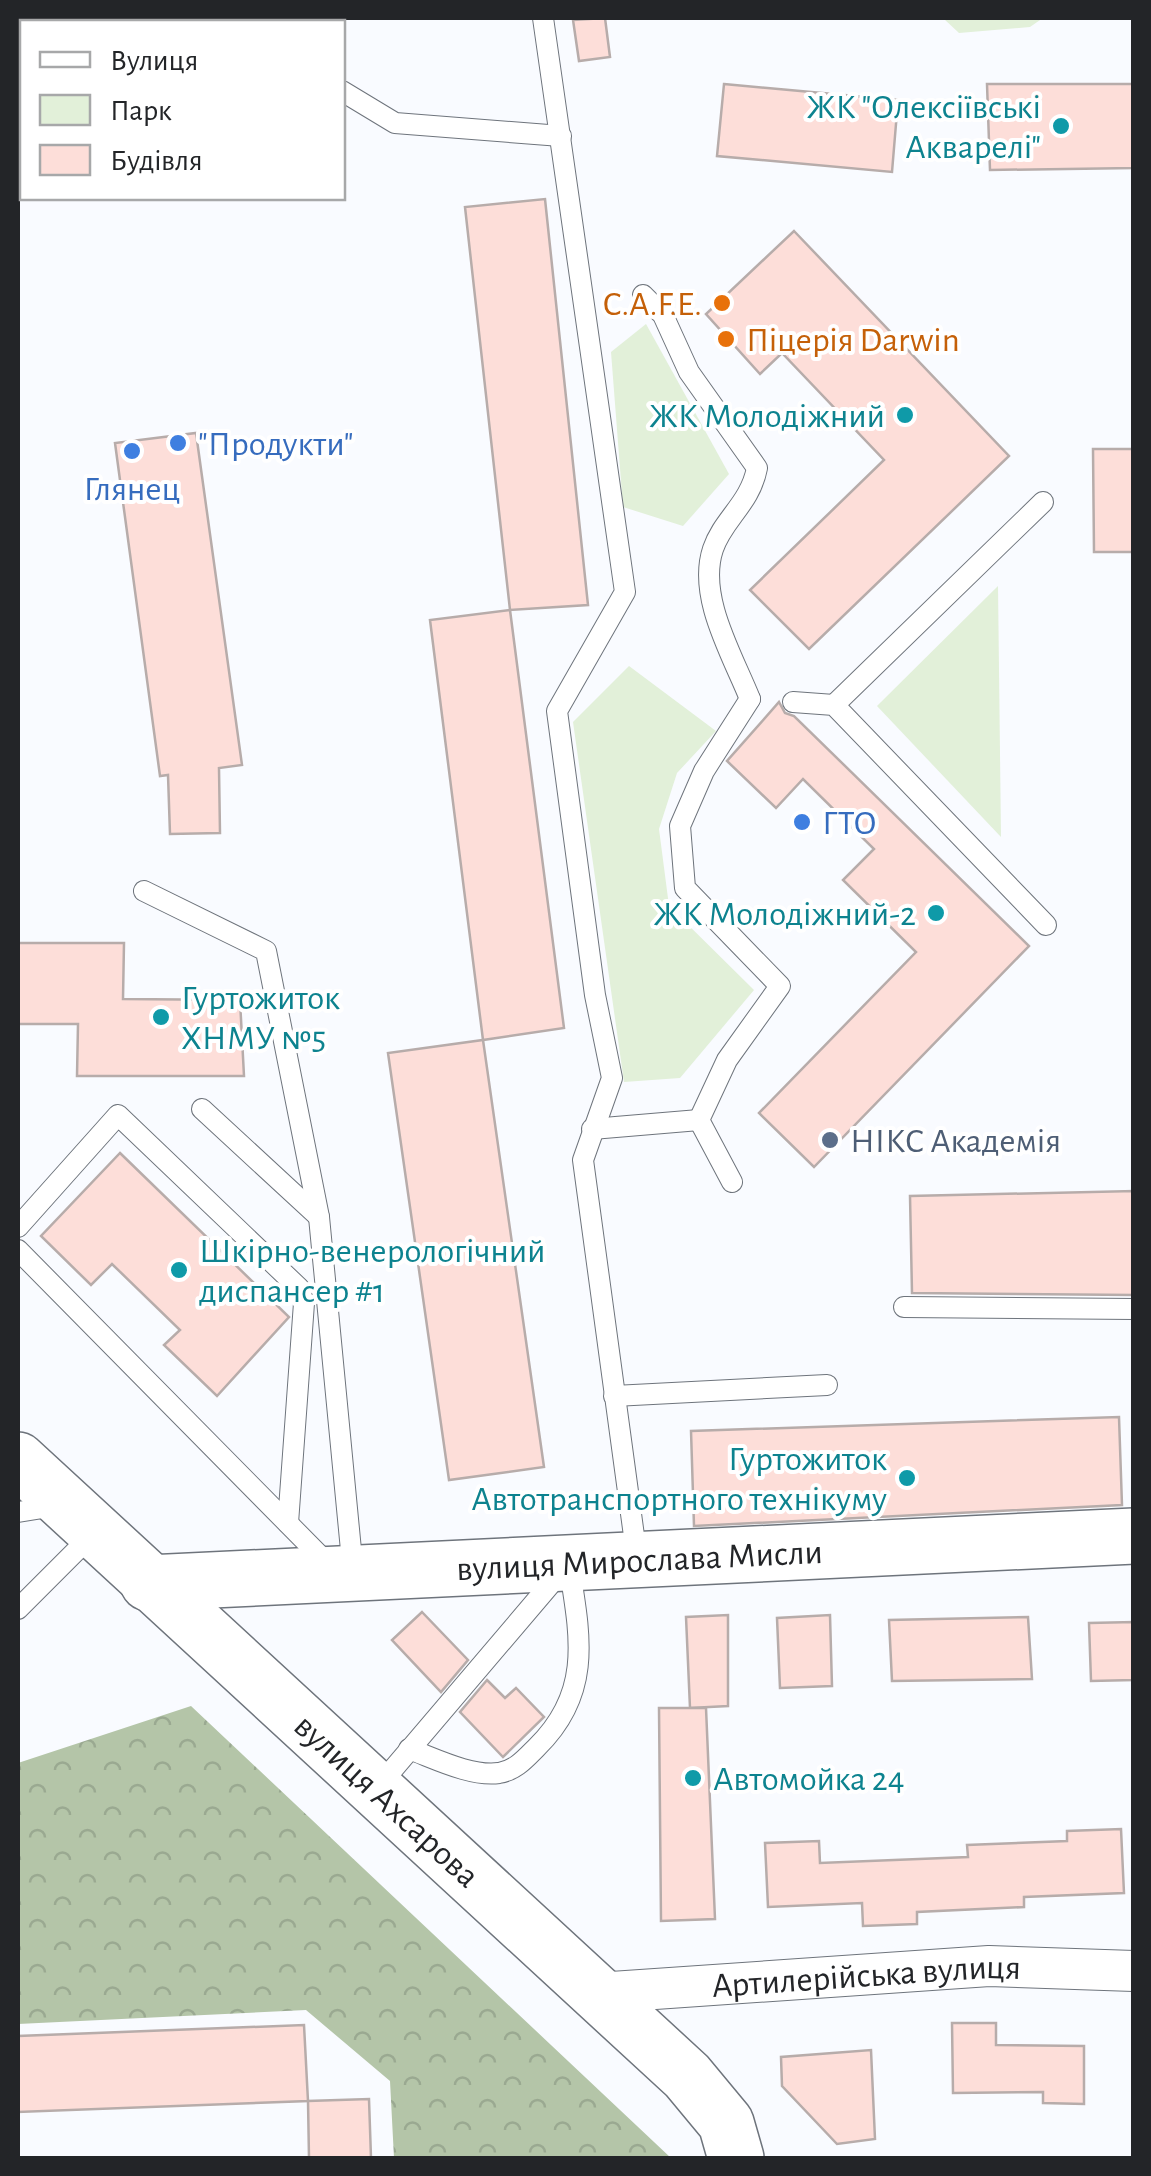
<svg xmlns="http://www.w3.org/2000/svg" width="1151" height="2176" viewBox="0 0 1151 2176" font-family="'Alegreya Sans',sans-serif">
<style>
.forest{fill:url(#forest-crowns)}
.park{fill:#e2f0d9}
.building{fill:#fdded9;stroke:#b7acaa;stroke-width:2.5}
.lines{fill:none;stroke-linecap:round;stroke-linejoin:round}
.lane-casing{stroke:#6e747c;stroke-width:22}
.street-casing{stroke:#6e747c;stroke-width:42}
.secondary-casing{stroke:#6e747c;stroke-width:58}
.lane{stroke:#fff;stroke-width:20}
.street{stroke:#fff;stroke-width:40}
.secondary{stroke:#fff;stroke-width:55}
.culture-dot{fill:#0f9aa8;stroke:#fff;stroke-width:4}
.food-dot{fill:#e8710a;stroke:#fff;stroke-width:4}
.shop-dot{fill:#3f7fe0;stroke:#fff;stroke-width:4}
.service-dot{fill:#5c6f8a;stroke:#fff;stroke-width:4}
.labels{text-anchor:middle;stroke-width:8;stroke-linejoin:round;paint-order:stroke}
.culture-label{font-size:35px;fill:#0d838f;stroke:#fff;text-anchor:end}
.food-label{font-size:35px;fill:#c56008;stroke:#fff;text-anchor:end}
.shop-label{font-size:35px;fill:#366cbe;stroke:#fff;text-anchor:start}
.service-label{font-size:35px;fill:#4e5e75;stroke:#fff;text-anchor:start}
.street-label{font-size:35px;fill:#232528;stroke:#fff}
</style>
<defs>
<pattern id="forest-crowns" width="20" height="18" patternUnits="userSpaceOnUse" patternTransform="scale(2.5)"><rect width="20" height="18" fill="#b4c5a8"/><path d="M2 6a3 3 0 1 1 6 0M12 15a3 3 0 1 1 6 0" fill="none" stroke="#9aa991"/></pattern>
</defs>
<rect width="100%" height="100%" fill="#f9fbff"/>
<polygon class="forest" points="191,1706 671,2158 394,2158 390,2081 306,2010 18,2024 18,1763"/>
<g class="park">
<polygon points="1043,18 1030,27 959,33 944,19"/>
<polygon points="646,324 729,474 683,526 623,507 611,352"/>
<polygon points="998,586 1001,837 877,706"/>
<polygon points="629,666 716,731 677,773 659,829 669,906 754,990 680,1078 624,1082 573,722"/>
</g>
<g class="building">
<polygon points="605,18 610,57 579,61 573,20"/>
<polygon points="724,84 898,100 892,172 717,156"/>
<polygon points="987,84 1134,84 1134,168 990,170"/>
<polygon points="545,199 588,605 510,610 465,207"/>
<polygon points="794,231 1009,456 809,649 750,590 884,460 782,353 760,374 706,314"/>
<polygon points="196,433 242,765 219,768 220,833 170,834 168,775 160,776 115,443"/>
<polygon points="1093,449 1134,449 1134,552 1094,552"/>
<polygon points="510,610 564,1028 483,1040 430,620"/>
<polygon points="779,702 785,713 794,716 1029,946 814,1167 759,1113 916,952 843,880 874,849 803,779 776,808 727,761"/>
<polygon points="18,943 124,943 123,999 240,1000 244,1076 77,1076 78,1024 18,1024"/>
<polygon points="483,1040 544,1467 449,1480 388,1053"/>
<polygon points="120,1153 289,1317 217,1396 164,1345 180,1330 112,1264 91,1285 41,1236"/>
<polygon points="1134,1191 1134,1295 912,1293 910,1196"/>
<polygon points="1119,1417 1122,1505 694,1526 691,1431"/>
<polygon points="422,1612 468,1660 441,1692 392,1640"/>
<polygon points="728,1615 728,1706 690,1708 686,1617"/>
<polygon points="830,1615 832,1686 780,1688 777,1618"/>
<polygon points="1028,1617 1032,1679 892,1681 889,1620"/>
<polygon points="1134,1622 1134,1680 1091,1681 1089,1623"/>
<polygon points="487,1680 505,1698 516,1688 544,1717 503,1757 460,1712"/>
<polygon points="659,1708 706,1708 715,1919 661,1921"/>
<polygon points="1121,1829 1124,1893 1024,1897 1024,1907 917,1912 917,1924 863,1926 862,1903 768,1907 765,1843 819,1841 820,1863 968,1857 967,1845 1067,1841 1067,1831"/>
<polygon points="952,2023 996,2023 996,2045 1084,2046 1084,2104 1043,2103 1043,2092 953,2093"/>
<polygon points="304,2025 308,2101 18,2112 18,2036"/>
<polygon points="871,2050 875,2139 837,2144 782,2086 781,2057"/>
<polygon points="369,2099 371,2158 309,2158 308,2101"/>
</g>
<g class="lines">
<g class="lane-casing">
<g id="lane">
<polyline points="289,18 292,22"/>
<polyline points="543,18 625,592 557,711 595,995 612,1078 583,1160 637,1558"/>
<polyline points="342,91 395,123 561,136"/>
<path d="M 643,295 L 663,315 L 689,372 L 757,468 C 750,504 723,519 713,549 C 697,597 733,656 750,699"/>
<polyline points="793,702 834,705 1046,925"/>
<polyline points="834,705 1043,502"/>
<polyline points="144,891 266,951 319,1217 353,1571"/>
<polyline points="202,1109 319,1217"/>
<polyline points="592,1129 699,1120"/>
<polyline points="732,1182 699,1120 727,1060 780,986 685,888 680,826 704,771 750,699"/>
<polyline points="18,1227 118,1115 299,1288 304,1303 288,1523"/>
<polyline points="18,1250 329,1565"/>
<polyline points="904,1307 1134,1309"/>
<polyline points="614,1396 827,1385"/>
<polyline points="18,1512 55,1506"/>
<polyline points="18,1609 94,1533"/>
<path d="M 409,1749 C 434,1758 471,1777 499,1773 C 516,1770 525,1759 537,1747 C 593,1692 580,1635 569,1565"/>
<polyline points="377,1788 559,1574"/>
</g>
</g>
<g class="street-casing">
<g id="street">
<path id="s1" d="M 597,1993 L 989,1966 L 1134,1971"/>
</g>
</g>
<g class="secondary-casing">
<g id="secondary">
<path id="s2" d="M 18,1460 L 687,2076 L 726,2123 L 736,2158"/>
<path id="s3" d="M 148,1583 L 1134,1536"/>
</g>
</g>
<use href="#lane" class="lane"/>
<use href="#street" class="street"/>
<use href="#secondary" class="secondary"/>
</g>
<g class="culture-dot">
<circle cx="1061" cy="126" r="10"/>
<circle cx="905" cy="415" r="10"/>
<circle cx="936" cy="913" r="10"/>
<circle cx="161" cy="1017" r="10"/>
<circle cx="179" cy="1270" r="10"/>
<circle cx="907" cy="1478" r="10"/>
<circle cx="693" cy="1778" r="10"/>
</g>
<g class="food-dot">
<circle cx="722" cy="303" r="10"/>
<circle cx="726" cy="339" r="10"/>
</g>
<g class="shop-dot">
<circle cx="178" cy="443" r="10"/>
<circle cx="132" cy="451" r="10"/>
<circle cx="802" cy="822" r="10"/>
</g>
<circle class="service-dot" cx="830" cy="1140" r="10"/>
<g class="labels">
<g class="culture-label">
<text x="1041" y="118">ЖК "Олексіївські<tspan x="1041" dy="40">Акварелі"</tspan></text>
<text x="885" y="427">ЖК Молодіжний</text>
<text x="916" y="925">ЖК Молодіжний-2</text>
<text x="181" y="1009" text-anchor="start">Гуртожиток<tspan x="181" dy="40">ХНМУ №5</tspan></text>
<text x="199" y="1262" text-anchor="start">Шкірно-венерологічний<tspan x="199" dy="40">диспансер #1</tspan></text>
<text x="887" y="1470">Гуртожиток<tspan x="887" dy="40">Автотранспортного технікуму</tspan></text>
<text x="713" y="1790" text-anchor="start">Автомойка 24</text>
</g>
<g class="food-label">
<text x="702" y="315">C.A.F.E.</text>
<text x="746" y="351" text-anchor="start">Піцерія Darwin</text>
</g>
<g class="shop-label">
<text x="198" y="455">"Продукти"</text>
<text x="132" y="500" text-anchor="middle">Глянец</text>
<text x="822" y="834">ГТО</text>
</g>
<g class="service-label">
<text x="850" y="1152">НІКС Академія</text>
</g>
<g class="street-label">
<text dy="12" stroke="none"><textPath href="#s3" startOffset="492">вулиця Мирослава Мисли</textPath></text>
<text dy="12" stroke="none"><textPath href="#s2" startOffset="502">вулиця Ахсарова</textPath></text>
<text dy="12" stroke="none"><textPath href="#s1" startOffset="270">Артилерійська вулиця</textPath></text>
</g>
</g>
<rect width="1151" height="2176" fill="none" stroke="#232528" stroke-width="40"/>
<rect x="20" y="20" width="325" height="180" fill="#ffffff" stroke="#a7a8a9" stroke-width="2.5"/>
<rect x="40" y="52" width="50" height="15" fill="#ffffff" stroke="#a7a8a9" stroke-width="2.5"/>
<text x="110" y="70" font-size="30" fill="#232528">Вулиця</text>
<rect x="40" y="95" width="50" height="30" fill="#e2f0d9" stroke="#a7a8a9" stroke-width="2.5"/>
<text x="110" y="120" font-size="30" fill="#232528">Парк</text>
<rect x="40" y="145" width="50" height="30" fill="#fdded9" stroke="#a7a8a9" stroke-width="2.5"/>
<text x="110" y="170" font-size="30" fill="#232528">Будівля</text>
</svg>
